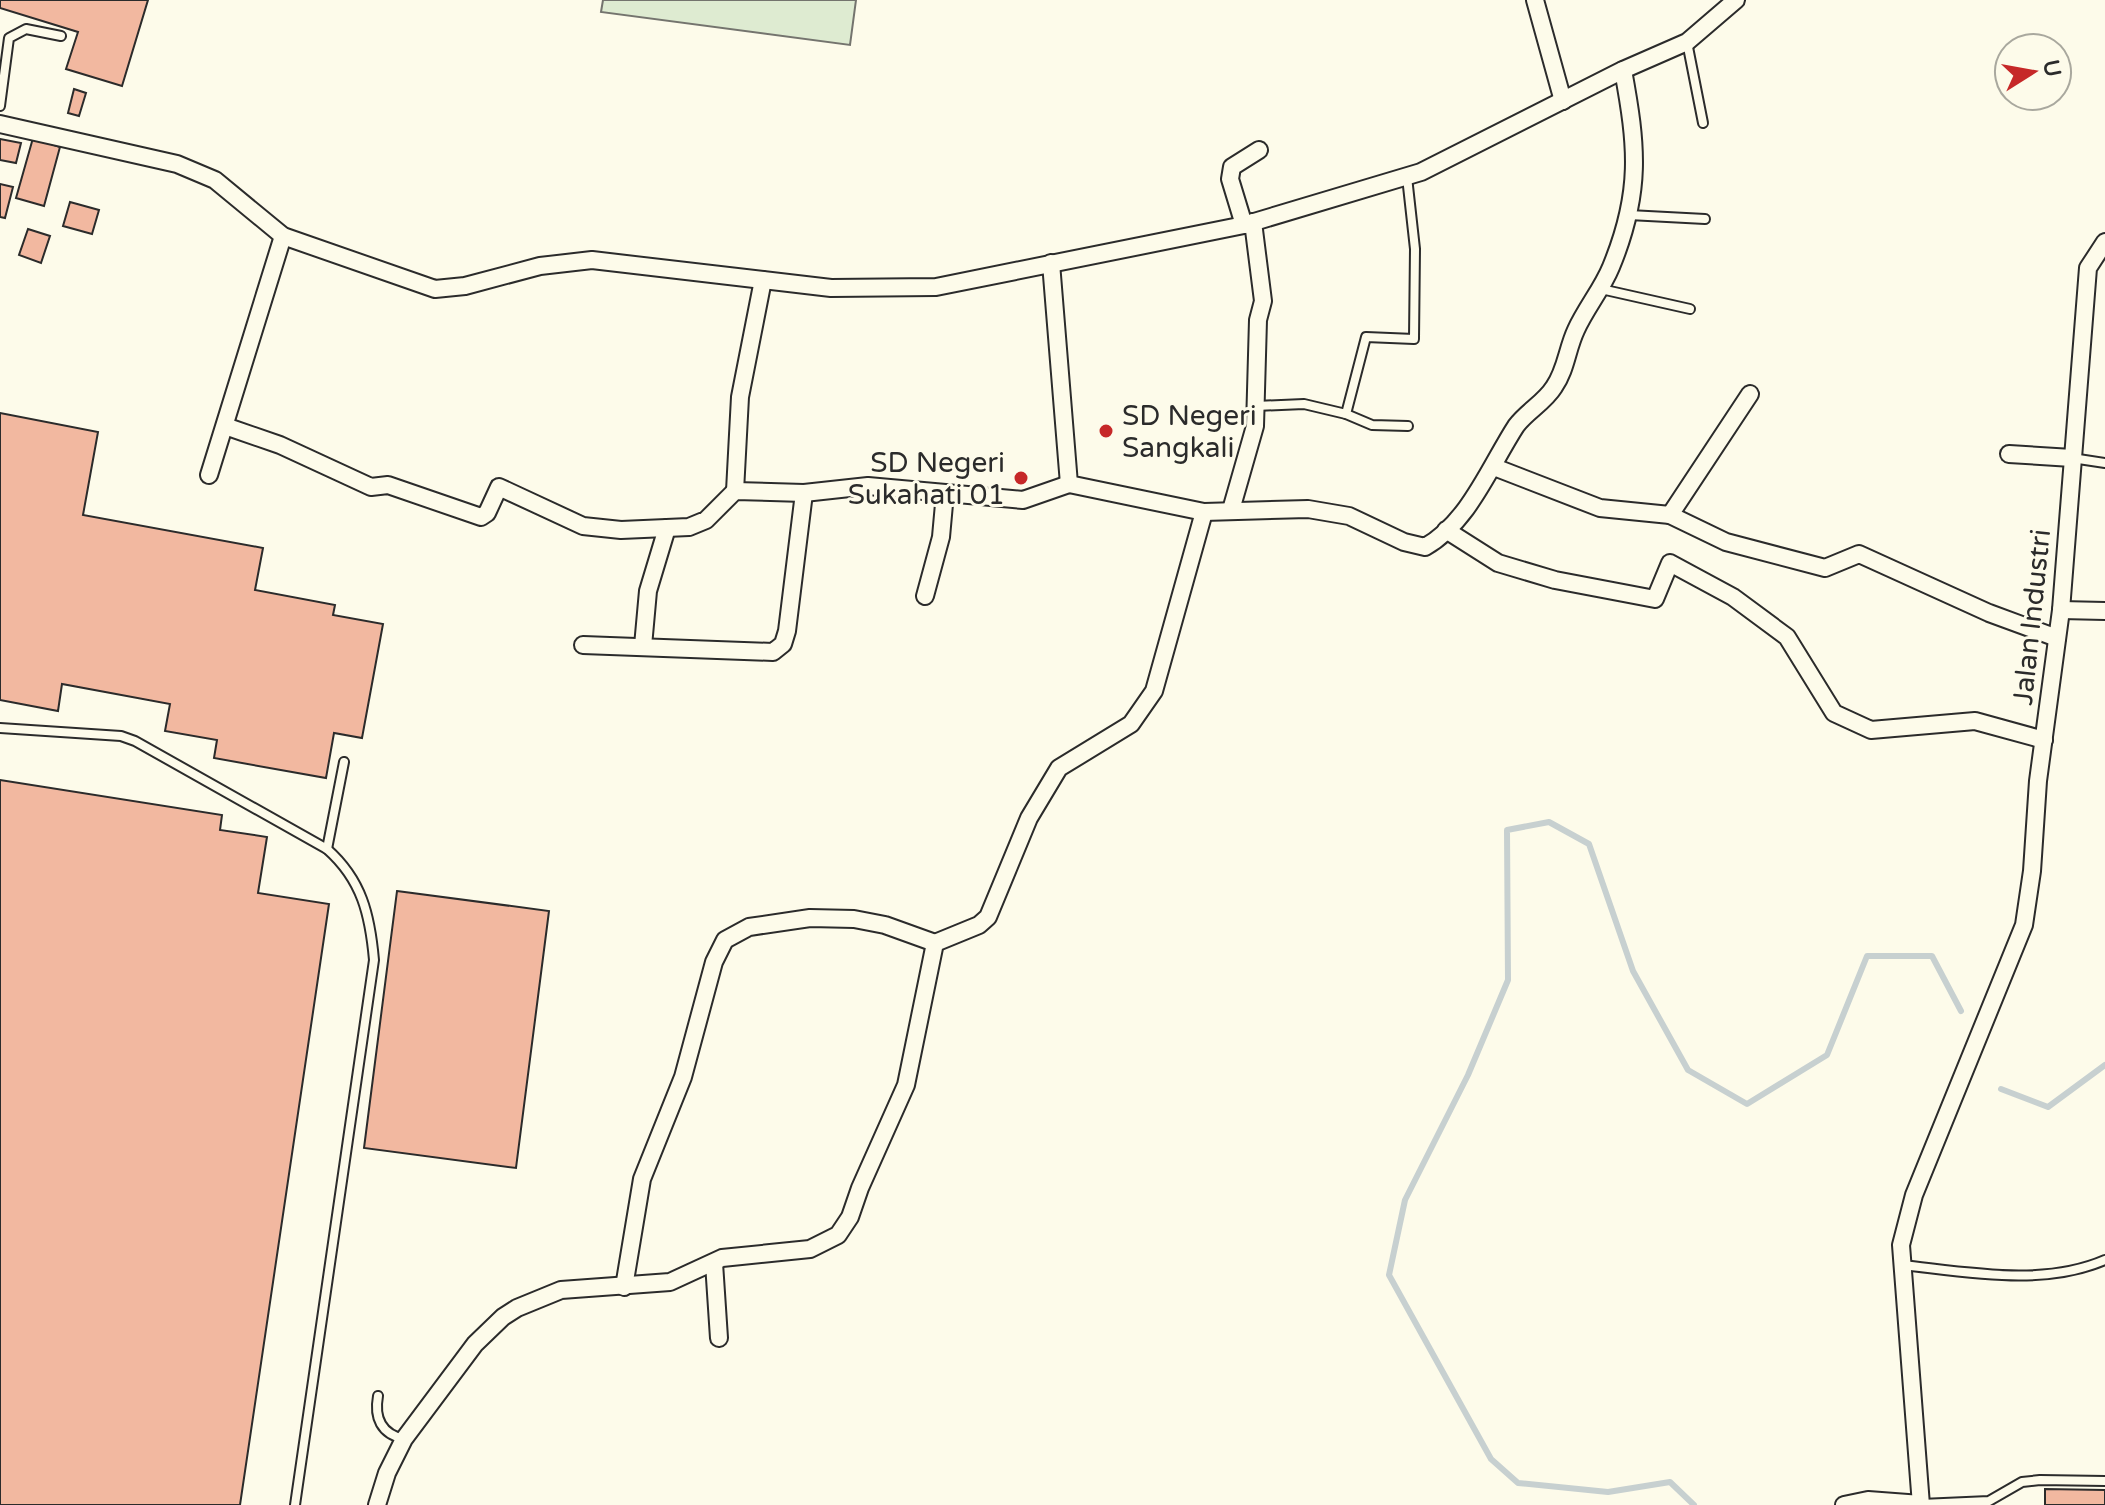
<svg xmlns="http://www.w3.org/2000/svg" width="2105" height="1505" viewBox="0 0 2105 1505" font-family="'Varela Round',sans-serif">
<style>
.green{fill:#deebd1;stroke:#74746e;stroke-width:2}
.lines{fill:none;stroke-linecap:round;stroke-linejoin:round}
.stream{stroke:#c7d0d0;stroke-width:6}
.building{fill:#f2b8a0;stroke:#2b2b2b;stroke-width:2}
.lane-casing{stroke:#2b2b2b;stroke-width:12}
.street-casing{stroke:#2b2b2b;stroke-width:20}
.lane{stroke:#fdfbea;stroke-width:8}
.street{stroke:#fdfbea;stroke-width:16}
.poi-dot{fill:#c62828;stroke:#fdfbea;stroke-width:3}
.labels{text-anchor:middle;stroke-width:6;stroke-linejoin:round;paint-order:stroke}
.poi-label{font-size:28px;fill:#2b2b2b;stroke:#fdfbea;text-anchor:start}
.street-label{font-size:28px;fill:#2b2b2b;stroke:#fdfbea}
</style>
<rect width="100%" height="100%" fill="#fdfbea"/>
<polygon class="green" points="603,0 856,0 850,45 601,12"/>
<g class="lines">
<g class="stream">
<polyline points="2001,1089 2048,1107 2105,1065"/>
<polyline points="1694,1505 1670,1482 1608,1492 1518,1483 1491,1459 1389,1275 1405,1200 1468,1075 1508,980 1507,830 1549,822 1589,844 1633,971 1688,1070 1747,1104 1827,1055 1867,956 1932,956 1961,1011"/>
</g>
</g>
<g class="building">
<polygon points="0,0 148,0 122,86 66,69 78,32 0,8"/>
<polygon points="74,89 86,93 79,116 68,113"/>
<polygon points="33,138 60,147 44,206 16,198"/>
<polygon points="0,139 21,143 16,163 0,160"/>
<polygon points="0,184 13,187 5,218 0,217"/>
<polygon points="70,202 99,210 92,234 63,226"/>
<polygon points="28,229 50,236 41,263 19,255"/>
<polygon points="0,413 98,432 83,515 263,548 255,590 335,605 333,615 383,624 362,738 334,733 326,778 214,758 217,740 165,731 170,704 62,684 58,711 0,700"/>
<polygon points="0,780 222,815 220,830 267,837 258,893 329,904 240,1505 0,1505"/>
<polygon points="397,891 549,911 516,1168 364,1148"/>
<polygon points="2045,1489 2105,1490 2105,1505 2045,1505"/>
</g>
<g class="lines">
<g class="lane-casing">
<g id="lane">
<polyline points="1687,42 1703,123"/>
<polyline points="0,106 9,38 26,29 61,36"/>
<polyline points="1629,215 1705,219"/>
<polyline points="1601,289 1690,309"/>
<polyline points="1256,406 1304,404 1346,414 1372,425 1408,426"/>
<polyline points="1346,414 1366,337 1414,339 1415,249 1407,177"/>
<polyline points="2072,458 2105,463"/>
<path d="M 0,728 L 121,736 L 135,741 L 327,849 C 362,880 370,915 374,960 L 295,1505"/>
<polyline points="327,849 344,762"/>
<path d="M 1902,1265 C 1967,1272 2043,1287 2105,1260"/>
<path d="M 378,1396 C 374,1418 381,1434 404,1439"/>
<polyline points="1921,1504 1989,1501 2022,1482 2040,1480 2105,1481"/>
</g>
</g>
<g class="street-casing">
<g id="street">
<polyline points="1535,0 1563,101"/>
<polyline points="0,124 177,164 215,180 283,236 435,289 465,286 540,266 592,260 831,288 936,287 1244,225 1421,172 1623,70 1687,42 1736,0"/>
<polyline points="1244,225 1230,179 1232,167 1259,150"/>
<path d="M 1051,263 L 1069,484 L 1204,512 L 1308,509 L 1349,516 L 1404,542 L 1425,547 C 1469,522 1490,466 1516,426 C 1527,411 1544,403 1554,387 C 1566,370 1567,349 1576,330 C 1586,308 1602,289 1611,267 C 1642,192 1637,146 1623,70"/>
<polyline points="1750,394 1670,515 1726,542 1825,568 1859,554 1989,613 2057,638"/>
<polyline points="225,426 280,445 371,487 388,485 481,517 487,513 499,487 583,526 621,530 689,527 706,520 735,491 804,493 868,486 1023,500 1069,484"/>
<polyline points="2009,454 2072,458"/>
<polyline points="1494,467 1600,508 1670,515"/>
<polyline points="209,475 283,236"/>
<polyline points="735,491 740,397 763,280"/>
<polyline points="1231,510 1255,426 1258,320 1263,301 1253,222"/>
<polyline points="1446,530 1498,563 1555,580 1655,599 1670,563 1733,597 1787,637 1834,713 1871,730 1975,721 2044,740"/>
<polyline points="925,596 941,537 945,493"/>
<polyline points="2061,610 2105,611"/>
<polyline points="583,645 773,652 783,644 787,631 804,493"/>
<polyline points="643,646 648,591 667,528"/>
<polyline points="714,1263 719,1338"/>
<polyline points="624,1287 642,1179 683,1077 714,962 725,940 749,927 810,918 854,919 885,925 935,943"/>
<polyline points="377,1505 387,1473 404,1439 475,1344 503,1317 517,1308 561,1290 670,1282 722,1258 810,1249 838,1235 850,1217 860,1188 906,1085 935,943 979,925 988,917 1029,818 1059,768 1131,724 1154,691 1204,512"/>
<polyline points="1844,1505 1868,1500 1921,1504"/>
<polyline points="1921,1505 1901,1245 1914,1195 2024,925 2032,871 2038,781 2061,610 2088,268 2105,242"/>
</g>
</g>
<use href="#lane" class="lane"/>
<use href="#street" class="street"/>
</g>
<g class="poi-dot">
<circle cx="1106" cy="431" r="8"/>
<circle cx="1021" cy="478" r="8"/>
</g>
<g class="labels">
<g class="poi-label">
<text x="1122" y="425">SD Negeri<tspan x="1122" dy="32">Sangkali</tspan></text>
<text x="1005" y="472" text-anchor="end">SD Negeri<tspan x="1005" dy="32">Sukahati 01</tspan></text>
</g>
<g class="street-label">
<text transform="translate(2031 617) rotate(-84)" y="10">Jalan Industri</text>
</g>
</g>
<g transform="translate(2033 72) rotate(79)"><circle r="38" fill="#fdfbea" stroke="#a9a89e" stroke-width="2"/>
<path d="M0-6L14 30L0 20L-14 30Z" fill="#c62828"/>
<text y="-12" font-size="22" font-weight="bold" text-anchor="middle" fill="#2b2b2b">U</text>
</g>
</svg>
